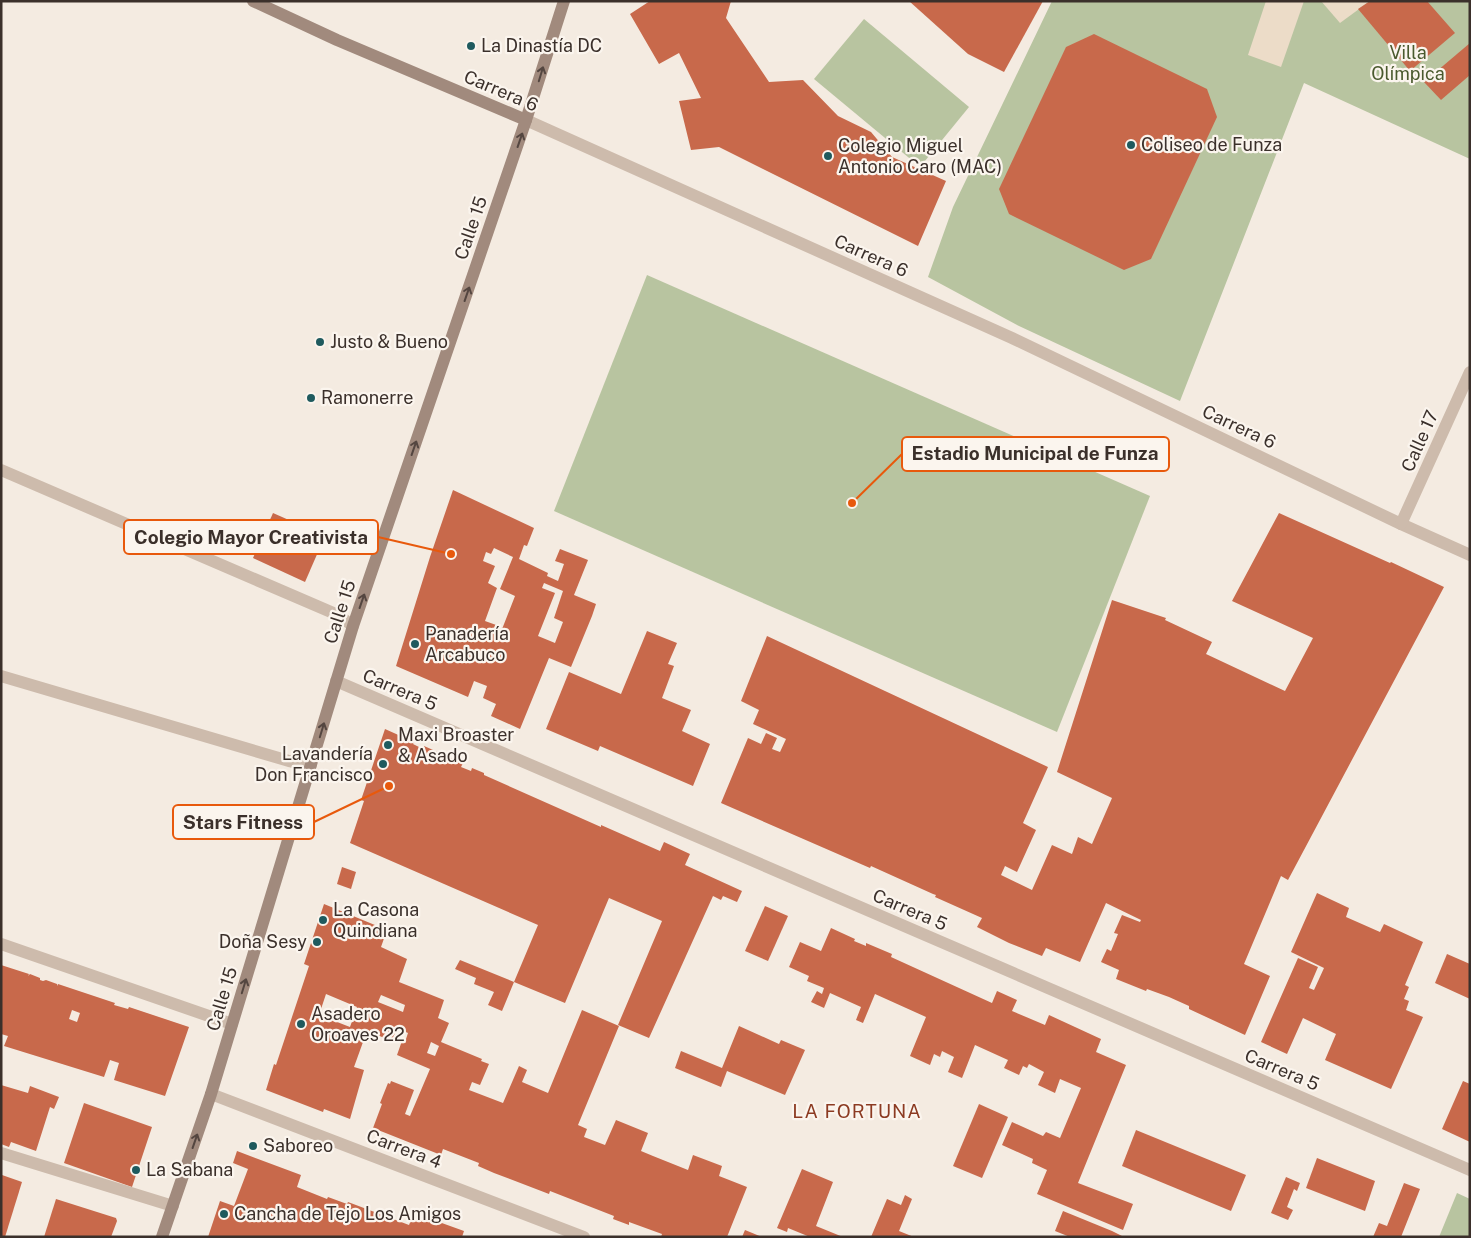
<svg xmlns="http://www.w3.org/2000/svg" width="1471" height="1238" viewBox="0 0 1471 1238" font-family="'Public Sans',sans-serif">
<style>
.green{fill:#b8c4a0}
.plaza{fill:#ecdcc8}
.building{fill:#c8694b;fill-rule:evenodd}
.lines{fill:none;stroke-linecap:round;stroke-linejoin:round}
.lane{stroke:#cdbbac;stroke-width:12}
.street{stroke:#cdbbac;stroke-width:12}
.secondary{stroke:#a18a7d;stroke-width:12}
.oneway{stroke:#544640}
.poi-dot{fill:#1f5a5e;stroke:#fbf5ee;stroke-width:2}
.labels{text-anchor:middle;stroke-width:4.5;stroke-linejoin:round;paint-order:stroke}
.poi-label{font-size:18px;fill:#3b302b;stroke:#fbf5ee;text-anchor:start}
.park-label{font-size:18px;fill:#4a5a2e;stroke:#fbf5ee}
.street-label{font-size:18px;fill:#3b302b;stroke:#fbf5ee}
.neighbourhood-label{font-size:19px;letter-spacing:1px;fill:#8c3b22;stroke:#fbf5ee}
.leader{fill:none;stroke:#e8590c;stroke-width:2}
.callout-dot{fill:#e8590c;stroke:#fbf5ee;stroke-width:2}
.callout{fill:#fbf5ee;stroke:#e8590c;stroke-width:2}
.callout-label{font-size:19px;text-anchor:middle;font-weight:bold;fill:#3b302b}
</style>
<rect width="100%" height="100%" fill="#f4ebe1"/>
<g class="green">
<polygon points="1052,1 1470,1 1470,159 1304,83 1180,401 1019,326 928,277 953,207"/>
<polygon points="864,19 969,107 920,167 814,79"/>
<polygon points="647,275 1150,496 1057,732 554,511"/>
<polygon points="1457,1193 1470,1199 1470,1237 1439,1237"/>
</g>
<g class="plaza">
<polygon points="1266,1 1304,1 1281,67 1248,55"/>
<polygon points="1321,1 1370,1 1340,23"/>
</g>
<g class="building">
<polygon points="650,1 731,1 726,18 769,82 803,80 838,116 871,132 892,157 946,181 918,246 719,147 691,150 679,101 701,98 679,53 659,64 630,14"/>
<polygon points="909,1 1043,1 1004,72 968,54"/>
<polygon points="1370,1 1427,1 1455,33 1410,71 1358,9"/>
<polygon points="1094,34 1207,89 1217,117 1151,259 1124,270 1009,214 999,189 1066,47"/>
<polygon points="1470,43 1470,75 1441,100 1424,82"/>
<path d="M 453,490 L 534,528 L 527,546 L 524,545 L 519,559 L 548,573 L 547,576 L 558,581 L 564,564 L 555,561 L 560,549 L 588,560 L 574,595 L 596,604 L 592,616 L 571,667 L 549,658 L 520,729 L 491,716 L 496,704 L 483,698 L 487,686 L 474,681 L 468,697 L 396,666 L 430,557 ZM 494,548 L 513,557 L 500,589 L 515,596 L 497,642 L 494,640 L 499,626 L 485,621 L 497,588 L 488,583 L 495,566 L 483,561 L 486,552 L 491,554 ZM 544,583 L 563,591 L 554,618 L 563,622 L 555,643 L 538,636 L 555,593 L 542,588 Z"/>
<polygon points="273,513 325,536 305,582 253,558"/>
<polygon points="1279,513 1390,563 1391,562 1444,587 1288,880 1281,876 1244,964 1270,976 1245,1035 1189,1009 1189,1006 1169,997 1147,989 1146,991 1116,979 1119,970 1101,962 1107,949 1111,951 1118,934 1114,933 1122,915 1140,922 1141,920 1106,903 1080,962 1046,948 1042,956 1009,943 977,927 982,918 935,897 936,895 933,894 871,866 870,868 721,803 748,738 761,744 766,733 777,738 772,749 780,752 786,739 753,724 759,710 741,701 767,636 1048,767 1023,823 1036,830 1017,872 1005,866 1001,875 1032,890 1052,845 1072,854 1078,837 1092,844 1112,798 1057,772 1112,600 1166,618 1165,620 1212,642 1206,654 1285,691 1313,638 1232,601"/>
<polygon points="647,631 677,643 668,664 674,666 662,698 691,710 682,731 710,744 693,786 600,746 598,751 546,729 569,672 621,694"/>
<polygon points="385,729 414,742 413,744 423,749 424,746 463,763 461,767 471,771 472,768 484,773 484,775 601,827 601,825 660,851 664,842 690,854 685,865 742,891 737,902 723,896 721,900 713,896 649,1038 618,1025 662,921 609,898 565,1003 514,982 502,1011 488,1005 494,992 474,984 476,978 455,969 460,960 514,982 538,925 350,843 364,801 361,800"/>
<polygon points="342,867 356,872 351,889 337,884"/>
<polygon points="1317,893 1349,908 1346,917 1380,932 1384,924 1423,942 1405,985 1409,987 1404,999 1409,1001 1406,1010 1423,1017 1391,1089 1325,1060 1336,1034 1303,1018 1287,1054 1261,1042 1298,958 1318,967 1309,988 1314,990 1324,968 1291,952"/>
<path d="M 324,904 L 387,930 L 381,947 L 407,959 L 399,982 L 444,1000 L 438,1018 L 449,1023 L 441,1042 L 482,1059 L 481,1061 L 489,1064 L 480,1085 L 472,1082 L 469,1090 L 503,1103 L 519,1066 L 527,1070 L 522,1082 L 548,1093 L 582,1010 L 619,1026 L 578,1125 L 587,1129 L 584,1137 L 605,1145 L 616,1120 L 648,1133 L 641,1151 L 653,1156 L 688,1170 L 693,1155 L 722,1166 L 719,1176 L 747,1187 L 727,1237 L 661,1237 L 662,1234 L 629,1222 L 629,1225 L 613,1219 L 614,1216 L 550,1191 L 549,1194 L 494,1173 L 478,1166 L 479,1163 L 443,1149 L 441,1155 L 373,1128 L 382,1104 L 380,1103 L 388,1083 L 390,1084 L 391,1081 L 414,1090 L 405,1114 L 410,1116 L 430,1069 L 397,1055 L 403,1038 L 406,1039 L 408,1033 L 399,1029 L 397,1028 L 392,1041 L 367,1031 L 354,1067 L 364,1070 L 350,1119 L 324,1109 L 323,1112 L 266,1090 L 274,1064 L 276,1065 L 309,966 L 304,964 ZM 326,994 L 357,1007 L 350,1027 L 319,1015 ZM 381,995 L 405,1005 L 403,1012 L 378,1002 ZM 431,1042 L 439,1046 L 435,1056 L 427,1053 Z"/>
<polygon points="765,906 788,916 768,961 745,951"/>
<polygon points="831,928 855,939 854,941 866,946 866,943 892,954 891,957 992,1003 997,991 1017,1000 1012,1011 1045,1025 1049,1015 1101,1039 1096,1052 1126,1065 1078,1183 1133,1204 1123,1230 1037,1194 1047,1170 1032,1163 1033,1159 1002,1145 1012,1122 1043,1136 1046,1132 1060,1138 1081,1088 1060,1079 1055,1093 1038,1085 1044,1072 1029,1064 1027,1068 1023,1066 1019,1075 1004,1068 1008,1060 975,1045 962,1078 948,1072 954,1057 942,1051 940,1057 934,1054 930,1065 910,1056 926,1017 875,994 863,1023 856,1020 861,1007 830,993 824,1008 811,1002 817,991 822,994 824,988 807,981 809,976 789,967 800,942 821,951"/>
<polygon points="1447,954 1470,964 1470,999 1435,983"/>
<path d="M 1,965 L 29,974 L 28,976 L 30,974 L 40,978 L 40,980 L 43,981 L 46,980 L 57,984 L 57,986 L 58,984 L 115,1003 L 114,1005 L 128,1009 L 129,1007 L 189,1027 L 165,1096 L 114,1080 L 119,1063 L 110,1060 L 104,1077 L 4,1046 L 8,1036 L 1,1034 ZM 72,1010 L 80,1013 L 77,1022 L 69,1019 Z"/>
<polygon points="739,1026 779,1044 781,1040 805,1050 785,1095 727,1071 721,1087 675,1068 681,1051 722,1068"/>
<polygon points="1463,1081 1470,1084 1470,1142 1442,1129"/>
<polygon points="1,1085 28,1093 30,1086 59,1097 54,1109 50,1107 36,1151 11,1142 9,1147 1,1144"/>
<polygon points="84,1103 152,1127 132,1187 64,1163"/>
<polygon points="979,1104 1008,1117 982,1178 953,1166"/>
<polygon points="1136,1130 1246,1175 1231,1211 1122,1166"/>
<polygon points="237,1151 301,1175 297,1187 327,1199 328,1197 347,1204 348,1202 409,1225 414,1213 464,1231 462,1237 208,1237 220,1201 234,1206 248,1169 233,1163"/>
<polygon points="1317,1158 1375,1181 1365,1211 1306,1188"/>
<polygon points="802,1169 833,1182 816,1226 843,1237 810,1237 788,1228 787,1232 777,1228"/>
<polygon points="2,1175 22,1182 5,1237 1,1237"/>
<polygon points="1286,1177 1300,1183 1297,1191 1294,1189 1287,1207 1293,1210 1288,1220 1271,1213"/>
<polygon points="1404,1183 1420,1189 1401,1237 1373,1237 1379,1223 1387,1226"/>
<polygon points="905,1195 912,1199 899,1231 914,1237 871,1237 887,1199 901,1205"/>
<polygon points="56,1199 116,1218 117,1221 111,1237 44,1237"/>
<polygon points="1063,1211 1112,1231 1124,1237 1070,1237 1055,1231"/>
<polygon points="745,1230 762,1237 742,1237"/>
</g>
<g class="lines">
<g class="lane">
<polyline points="1,676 289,761 311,765"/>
<polyline points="1,1153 173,1206"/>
</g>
<g class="street">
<polyline points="526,120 1012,338 1401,524 1470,555"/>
<polyline points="1,470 338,615 353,626"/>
<polyline points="1401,524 1470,372"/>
<polyline points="336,681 1470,1170"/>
<polyline points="1,944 232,1024"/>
<polyline points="211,1094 584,1237"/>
</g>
<g class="secondary">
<polyline points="253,1 337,40 526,120"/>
<polyline points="162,1237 211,1094 353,626 526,120 564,1"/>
</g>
</g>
<defs><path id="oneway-shaft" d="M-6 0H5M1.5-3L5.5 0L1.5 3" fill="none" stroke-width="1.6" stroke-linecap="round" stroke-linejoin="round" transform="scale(1.25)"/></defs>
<g class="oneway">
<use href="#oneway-shaft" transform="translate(541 74) rotate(-73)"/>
<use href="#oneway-shaft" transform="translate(520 140) rotate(-71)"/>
<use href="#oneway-shaft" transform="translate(467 294) rotate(-71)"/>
<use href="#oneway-shaft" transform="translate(414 448) rotate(-71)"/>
<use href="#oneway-shaft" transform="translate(362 601) rotate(-71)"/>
<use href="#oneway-shaft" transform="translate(322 730) rotate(-73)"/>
<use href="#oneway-shaft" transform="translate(244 986) rotate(-73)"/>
<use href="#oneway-shaft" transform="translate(195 1141) rotate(-71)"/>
</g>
<g class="poi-dot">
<circle cx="471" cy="46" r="5"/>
<circle cx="1131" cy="145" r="5"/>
<circle cx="828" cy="156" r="5"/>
<circle cx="320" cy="342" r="5"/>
<circle cx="311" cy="398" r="5"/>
<circle cx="415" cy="644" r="5"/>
<circle cx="388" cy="745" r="5"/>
<circle cx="383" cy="764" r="5"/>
<circle cx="323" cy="920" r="5"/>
<circle cx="317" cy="942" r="5"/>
<circle cx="301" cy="1024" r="5"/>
<circle cx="253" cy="1146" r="5"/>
<circle cx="136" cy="1170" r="5"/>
<circle cx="224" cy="1214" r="5"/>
</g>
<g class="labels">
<g class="poi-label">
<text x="481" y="52">La Dinastía DC</text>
<text x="1141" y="151">Coliseo de Funza</text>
<text x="838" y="152">Colegio Miguel<tspan x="838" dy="21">Antonio Caro (MAC)</tspan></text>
<text x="330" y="348">Justo &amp; Bueno</text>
<text x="321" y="404">Ramonerre</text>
<text x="425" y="640">Panadería<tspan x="425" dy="21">Arcabuco</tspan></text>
<text x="398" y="741">Maxi Broaster<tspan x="398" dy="21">&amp; Asado</tspan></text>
<text x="373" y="760" text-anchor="end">Lavandería<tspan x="373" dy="21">Don Francisco</tspan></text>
<text x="333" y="916">La Casona<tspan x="333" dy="21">Quindiana</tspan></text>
<text x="307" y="948" text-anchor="end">Doña Sesy</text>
<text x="311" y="1020">Asadero<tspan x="311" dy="21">Oroaves 22</tspan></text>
<text x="263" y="1152">Saboreo</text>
<text x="146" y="1176">La Sabana</text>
<text x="234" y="1220">Cancha de Tejo Los Amigos</text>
</g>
<g class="park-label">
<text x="1408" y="59">Villa<tspan x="1408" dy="21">Olímpica</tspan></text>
</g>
<g class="street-label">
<text transform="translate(501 91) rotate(23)" y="6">Carrera 6</text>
<text transform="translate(471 228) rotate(-71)" y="6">Calle 15</text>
<text transform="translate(871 256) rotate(24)" y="6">Carrera 6</text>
<text transform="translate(1239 427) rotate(25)" y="6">Carrera 6</text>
<text transform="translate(1420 441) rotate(-66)" y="6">Calle 17</text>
<text transform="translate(340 612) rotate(-72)" y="6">Calle 15</text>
<text transform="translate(400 690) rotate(23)" y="6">Carrera 5</text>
<text transform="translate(910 910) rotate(23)" y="6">Carrera 5</text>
<text transform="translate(222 999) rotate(-73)" y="6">Calle 15</text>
<text transform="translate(1282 1070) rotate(23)" y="6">Carrera 5</text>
<text transform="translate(404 1149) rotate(21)" y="6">Carrera 4</text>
</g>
<g class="neighbourhood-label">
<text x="857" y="1118">LA FORTUNA</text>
</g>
</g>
<path class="leader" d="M852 503L902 454M451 554L378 537M389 786L314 822"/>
<g class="callout-dot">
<circle cx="852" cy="503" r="5"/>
<circle cx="451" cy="554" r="5"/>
<circle cx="389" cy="786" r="5"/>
</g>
<g class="callout">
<rect x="902" y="437" width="267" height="34" rx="5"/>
<rect x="124" y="520" width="254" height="34" rx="5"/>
<rect x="173" y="805" width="141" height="34" rx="5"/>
</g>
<g class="callout-label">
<text x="1035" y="460">Estadio Municipal de Funza</text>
<text x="251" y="544">Colegio Mayor Creativista</text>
<text x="243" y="829">Stars Fitness</text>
</g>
<rect width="1471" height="1238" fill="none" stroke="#3b302b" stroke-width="5"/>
</svg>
